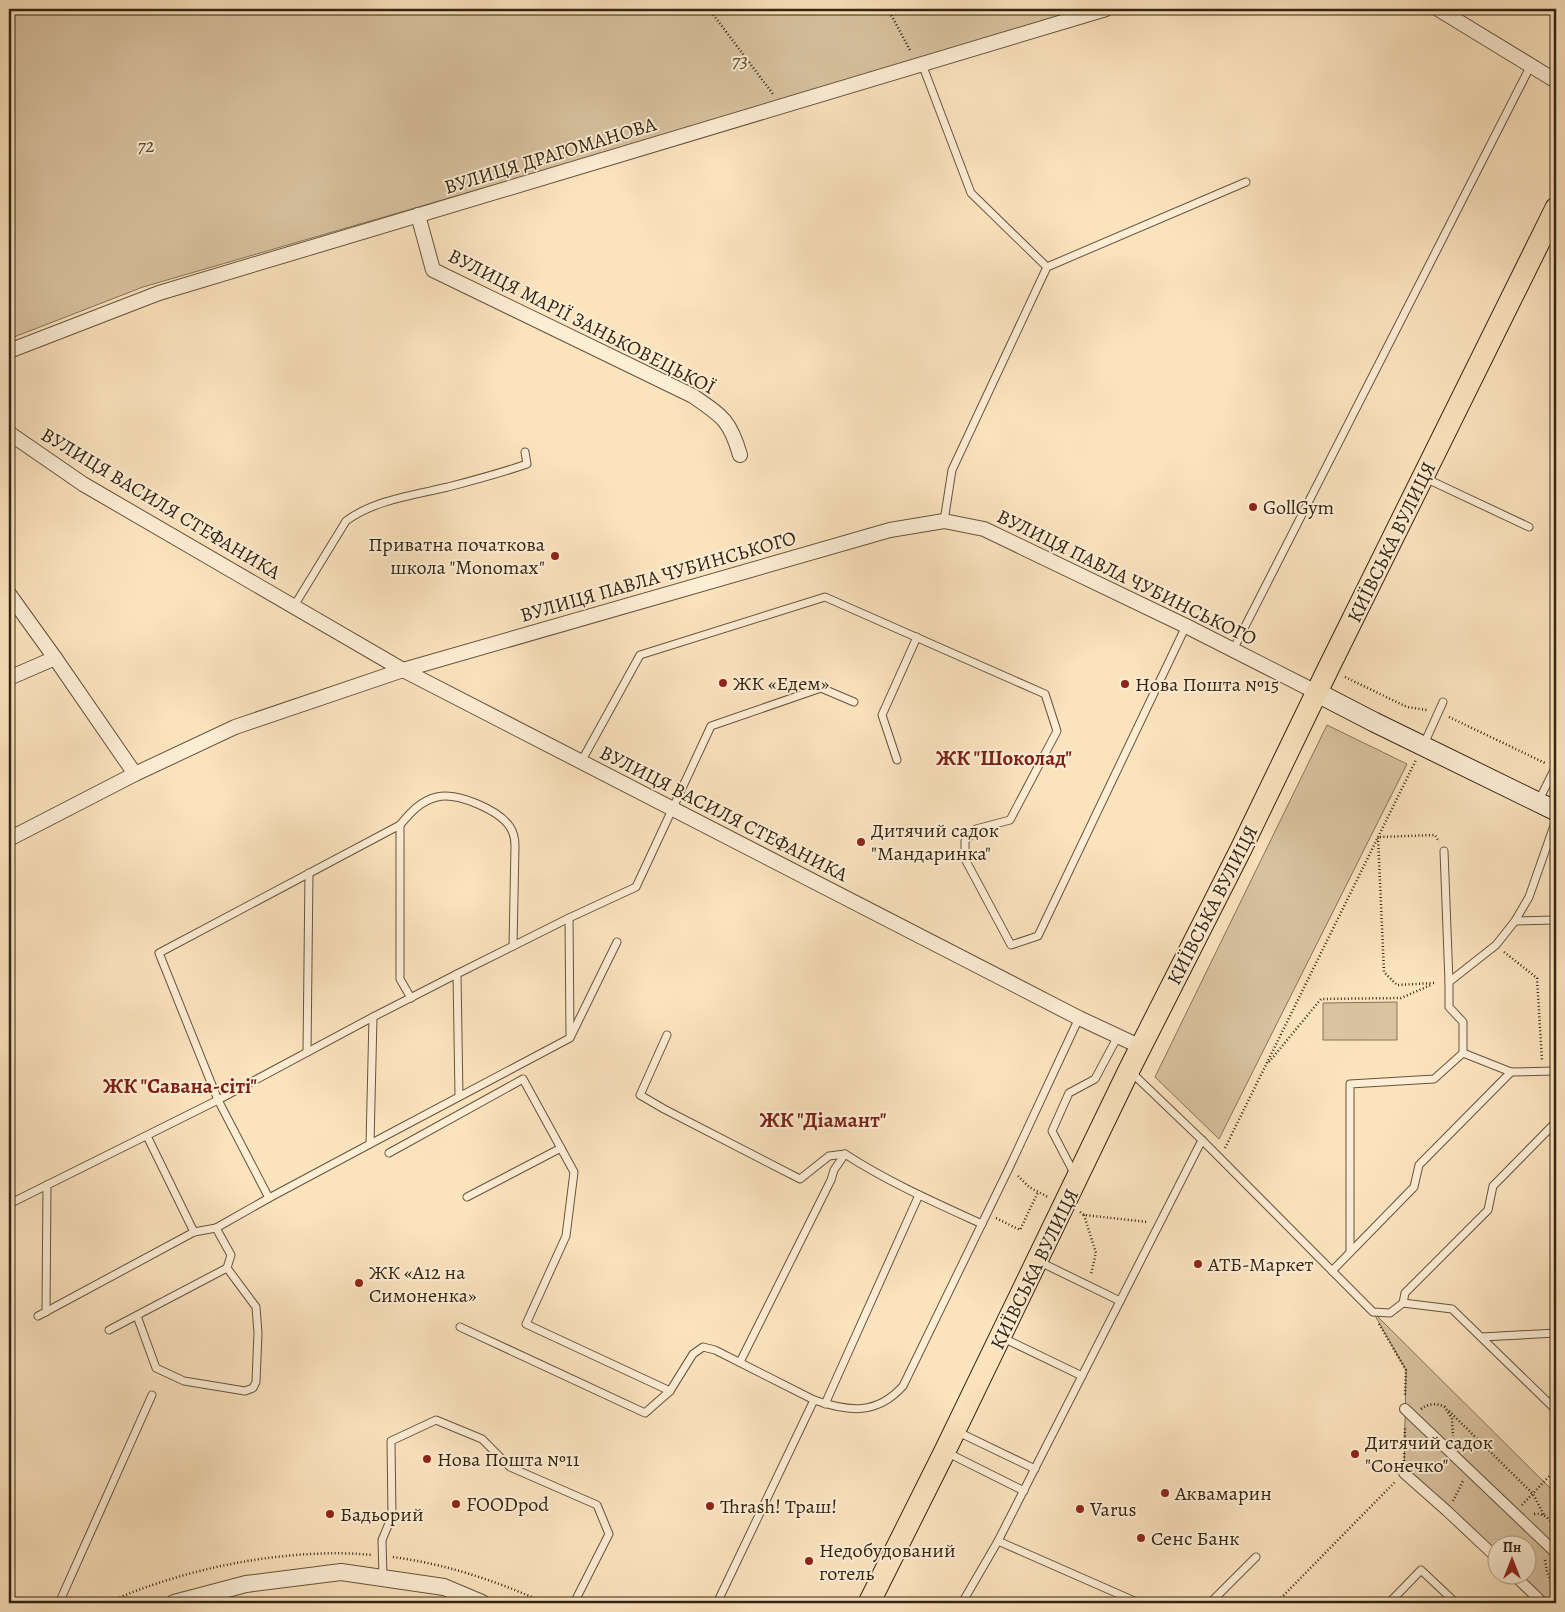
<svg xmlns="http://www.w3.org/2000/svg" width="1565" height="1612" viewBox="0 0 1565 1612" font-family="Alegreya,serif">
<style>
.green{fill:#d9c3a1;stroke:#86745a}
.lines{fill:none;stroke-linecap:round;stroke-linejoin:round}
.service-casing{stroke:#65543d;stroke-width:9}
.pedestrian-casing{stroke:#65543d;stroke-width:12}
.minor-casing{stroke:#65543d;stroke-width:16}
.tertiary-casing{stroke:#65543d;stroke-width:18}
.secondary-casing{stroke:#332512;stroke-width:21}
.primary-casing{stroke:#332512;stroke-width:23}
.path{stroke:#332512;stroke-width:2.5;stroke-dasharray:1 2.5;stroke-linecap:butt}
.service{stroke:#fcedd5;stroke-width:7}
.pedestrian{stroke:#fcedd5;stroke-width:10}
.minor{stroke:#fcedd5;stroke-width:14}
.tertiary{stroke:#fcedd5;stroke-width:16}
.secondary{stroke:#fcedd5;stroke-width:19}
.primary{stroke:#fbe3be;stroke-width:21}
.poi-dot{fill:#8f2418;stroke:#fcedd5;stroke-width:2}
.labels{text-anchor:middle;stroke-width:4;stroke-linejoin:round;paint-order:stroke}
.park-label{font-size:20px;font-style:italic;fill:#5c4c36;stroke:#fcedd5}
.street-label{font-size:20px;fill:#332512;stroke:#fcedd5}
.poi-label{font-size:20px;fill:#332512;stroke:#fcedd5;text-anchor:start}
.neighbourhood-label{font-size:21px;font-weight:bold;fill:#7a1f14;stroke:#fcedd5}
</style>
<rect width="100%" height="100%" fill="#fbe3be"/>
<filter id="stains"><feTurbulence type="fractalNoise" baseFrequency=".004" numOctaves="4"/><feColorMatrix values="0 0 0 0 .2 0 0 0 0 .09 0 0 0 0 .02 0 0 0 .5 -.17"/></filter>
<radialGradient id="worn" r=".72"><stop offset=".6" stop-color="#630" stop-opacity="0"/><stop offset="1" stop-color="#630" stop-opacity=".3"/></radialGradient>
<g class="green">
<polygon points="9,9 1081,9 976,45 143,287 9,339"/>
<polygon points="1327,725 1407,764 1219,1139 1155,1077"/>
<polygon points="1397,1002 1397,1040 1323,1040 1323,1003"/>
<polygon points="1373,1312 1556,1494 1556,1603 1543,1603 1513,1575 1528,1574 1528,1544 1498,1544 1497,1559 1404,1473 1406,1370"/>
</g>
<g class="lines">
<g class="service-casing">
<g id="service">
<polyline points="922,64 971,193 1047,267"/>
<polyline points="1425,478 1529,527"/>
<polyline points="944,521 952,470 1047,267 1246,182"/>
<path d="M 294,606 L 346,521 C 374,500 414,495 448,487 C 475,480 501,473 527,464 L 525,452"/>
<polyline points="1233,650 1531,65"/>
<polyline points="1424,744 1443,702"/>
<polyline points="897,760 882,715 917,637"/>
<polyline points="581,762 640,655 825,597 1045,694 1057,731 1010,820 976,829 965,841 965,859 1011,945 1038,936 1186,626"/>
<polyline points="1538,802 1556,766"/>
<polyline points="400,825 400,979 411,998"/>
<polyline points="1444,851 1449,982"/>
<polyline points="569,918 570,1036"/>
<polyline points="1515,921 1556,920"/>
<polyline points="457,974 459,1096"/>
<polyline points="667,1035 640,1095 664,1109 800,1179 829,1156 845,1154"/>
<polyline points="307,1052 309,873"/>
<polyline points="1463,1053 1463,1022 1449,1007 1449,982 1496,945 1515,921 1529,897 1556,820"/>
<polyline points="1131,1072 1202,1140 1373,1312 1390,1313 1403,1303 1405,1293 1488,1210 1493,1186 1556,1122"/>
<polyline points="147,1136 194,1232"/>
<polyline points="370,1144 570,1038 617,942"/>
<polyline points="389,1153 523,1079 574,1172 566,1236 526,1324 670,1391"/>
<polyline points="1075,1175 1052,1131 1069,1093 1095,1079 1118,1036"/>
<polyline points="467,1197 561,1148"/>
<path d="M 269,1198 L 218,1100 L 159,953 L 400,825 C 410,813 420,801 437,797 C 457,792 499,810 510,827 C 514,833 515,839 515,846 L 513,946"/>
<polyline points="9,1204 218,1100 373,1017 457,974 569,918 636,887 711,726 821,688 854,702"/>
<polyline points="1350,1252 1350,1084 1434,1079 1463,1053 1511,1072 1556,1071"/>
<polyline points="1040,1262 1120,1301"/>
<polyline points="1332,1271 1414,1187 1419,1165 1511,1072"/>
<polyline points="1403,1303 1452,1309 1556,1410"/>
<polyline points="46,1312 47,1185"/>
<polyline points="38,1316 194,1232 216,1228"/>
<polyline points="137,1316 156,1368 184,1381 245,1391 253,1388 256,1382 258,1333 256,1307 227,1268"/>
<path d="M 460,1327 L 645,1413 L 670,1391 L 693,1354 L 703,1347 L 715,1350 L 814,1400 C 849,1412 877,1415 903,1386 L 1010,1166 L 1079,1018"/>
<polyline points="109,1330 227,1268 231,1255 216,1228 269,1198 370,1144 373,1017"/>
<polyline points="1001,1337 1082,1376"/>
<polyline points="1482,1337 1556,1333"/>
<path d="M 740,1362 L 831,1180 L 834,1170 L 845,1154 C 888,1182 936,1203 982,1224"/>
<polyline points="825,1404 919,1195"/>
<polyline points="956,1431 1035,1469"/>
<polyline points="948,1453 1024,1491"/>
<polyline points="998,1541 1139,1603"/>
<polyline points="383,1578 382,1540 392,1516 391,1441 436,1420 482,1439 510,1467 597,1505 609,1534 574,1603"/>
<polyline points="59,1603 152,1395"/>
<polyline points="717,1603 814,1400"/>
<polyline points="962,1603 998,1541 1202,1140"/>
<polyline points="1210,1603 1256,1557"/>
<polyline points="1389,1603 1421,1570 1456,1603"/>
</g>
</g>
<g class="pedestrian-casing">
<g id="pedestrian">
<polyline points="1405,1409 1556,1553"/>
<polyline points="1404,1473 1447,1511 1498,1559"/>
<polyline points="1513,1574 1543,1603"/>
</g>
</g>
<g class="minor-casing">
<g id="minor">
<polyline points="1438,9 1556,81"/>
<path d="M 418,215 L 433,270 L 693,396 C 722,416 730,420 740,455"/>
<polyline points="9,351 159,293 1106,9"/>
<polyline points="9,433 83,484 403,670 1079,1018 1141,1047"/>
<polyline points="9,594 55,658 135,774"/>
<polyline points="9,678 55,658"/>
<polyline points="9,839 135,774 235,727 403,670 890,530 944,521 984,529 1186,626 1316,692"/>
</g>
</g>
<g class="tertiary-casing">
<polyline id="tertiary" points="174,1603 246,1584 341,1572 444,1587 482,1603"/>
</g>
<g class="secondary-casing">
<polyline id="secondary" points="1316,692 1374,722 1556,811"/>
</g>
<g class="primary-casing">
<polyline id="primary" points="869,1603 945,1451 1129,1070 1241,849 1328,669 1556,208"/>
</g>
<g class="path">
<polyline points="709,9 773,94"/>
<polyline points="888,9 911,52"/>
<polyline points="1345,677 1407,707 1427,710"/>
<polyline points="1449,717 1545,763"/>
<polyline points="1504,952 1537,978 1542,1060"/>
<polyline points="1434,983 1397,985 1384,972 1378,837 1435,835 1439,842"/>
<polyline points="1269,1062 1321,999 1401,998 1431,985"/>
<polyline points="1225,1148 1416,760"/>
<polyline points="1018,1176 1029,1187 1048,1197"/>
<polyline points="1080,1212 1084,1215 1148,1222"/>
<polyline points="1084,1215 1096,1253 1091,1274"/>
<polyline points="996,1218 1020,1230 1038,1192"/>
<polyline points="1379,1324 1406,1370 1405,1396"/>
<path d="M 1421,1409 C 1429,1403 1437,1403 1445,1407 L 1452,1419 L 1453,1436"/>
<polyline points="1449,1411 1533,1494 1544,1515"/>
<polyline points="1457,1441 1478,1441"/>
<polyline points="1404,1461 1405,1427"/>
<polyline points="1453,1501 1463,1481"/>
<polyline points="1522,1505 1556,1469"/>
<path d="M 1534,1514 C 1544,1513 1549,1518 1553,1526 L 1556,1526"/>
<path d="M 393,1557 C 446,1564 497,1581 545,1603"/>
<polyline points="1545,1560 1547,1572 1556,1594"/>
<path d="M 107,1603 C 183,1568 289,1547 373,1555"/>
<polyline points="1276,1603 1396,1481"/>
</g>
<use href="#service" class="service"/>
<use href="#pedestrian" class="pedestrian"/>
<use href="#minor" class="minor"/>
<use href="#tertiary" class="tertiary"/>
<use href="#secondary" class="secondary"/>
<use href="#primary" class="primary"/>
</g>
<g class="poi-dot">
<circle cx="1253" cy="507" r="5"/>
<circle cx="555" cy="556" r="5"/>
<circle cx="723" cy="683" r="5"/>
<circle cx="1125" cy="684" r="5"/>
<circle cx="861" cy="842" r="5"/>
<circle cx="1198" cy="1264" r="5"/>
<circle cx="359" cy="1283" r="5"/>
<circle cx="1355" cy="1454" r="5"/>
<circle cx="427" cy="1459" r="5"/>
<circle cx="1165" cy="1493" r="5"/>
<circle cx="456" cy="1504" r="5"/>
<circle cx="710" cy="1506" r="5"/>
<circle cx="1080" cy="1509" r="5"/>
<circle cx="330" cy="1514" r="5"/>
<circle cx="1141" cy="1538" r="5"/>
<circle cx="809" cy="1561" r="5"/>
</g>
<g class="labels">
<g class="park-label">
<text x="740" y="67">73</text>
<text x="146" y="152">72</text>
</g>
<g class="street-label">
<text transform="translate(550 155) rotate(-17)" y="7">ВУЛИЦЯ ДРАГОМАНОВА</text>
<text transform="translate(582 321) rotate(27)" y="7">ВУЛИЦЯ МАРІЇ ЗАНЬКОВЕЦЬКОЇ</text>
<text transform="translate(161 503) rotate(31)" y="7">ВУЛИЦЯ ВАСИЛЯ СТЕФАНИКА</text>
<text transform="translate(1391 542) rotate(-64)" y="7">КИЇВСЬКА ВУЛИЦЯ</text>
<text transform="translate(658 576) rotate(-16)" y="7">ВУЛИЦЯ ПАВЛА ЧУБИНСЬКОГО</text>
<text transform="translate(1127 577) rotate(26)" y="7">ВУЛИЦЯ ПАВЛА ЧУБИНСЬКОГО</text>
<text transform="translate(724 813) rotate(27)" y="7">ВУЛИЦЯ ВАСИЛЯ СТЕФАНИКА</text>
<text transform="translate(1212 905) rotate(-63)" y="7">КИЇВСЬКА ВУЛИЦЯ</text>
<text transform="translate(1034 1269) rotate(-64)" y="7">КИЇВСЬКА ВУЛИЦЯ</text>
</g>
<g class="poi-label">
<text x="1263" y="514">GollGym</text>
<text x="545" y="551" text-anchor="end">Приватна початкова<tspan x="545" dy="23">школа "Monomax"</tspan></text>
<text x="733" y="690">ЖК «Едем»</text>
<text x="1135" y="691">Нова Пошта №15</text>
<text x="871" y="837">Дитячий садок<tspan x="871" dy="23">"Мандаринка"</tspan></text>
<text x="1208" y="1271">АТБ-Маркет</text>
<text x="369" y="1279">ЖК «А12 на<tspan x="369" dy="23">Симоненка»</tspan></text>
<text x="1365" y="1449">Дитячий садок<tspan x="1365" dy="23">"Сонечко"</tspan></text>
<text x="437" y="1466">Нова Пошта №11</text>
<text x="1175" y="1500">Аквамарин</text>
<text x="466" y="1511">FOODpod</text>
<text x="720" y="1513">Thrash! Траш!</text>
<text x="1090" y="1516">Varus</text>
<text x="340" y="1521">Бадьорий</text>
<text x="1151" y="1545">Сенс Банк</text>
<text x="819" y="1557">Недобудований<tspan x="819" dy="23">готель</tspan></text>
</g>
<g class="neighbourhood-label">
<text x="1004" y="765">ЖК "Шоколад"</text>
<text x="180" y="1093">ЖК "Савана-сіті"</text>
<text x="823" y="1127">ЖК "Діамант"</text>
</g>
</g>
<rect width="1565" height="1612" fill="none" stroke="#fbe3be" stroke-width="30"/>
<rect x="10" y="10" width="1545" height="1592" fill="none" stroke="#332512" stroke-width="2.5"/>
<rect x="15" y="15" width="1535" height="1582" fill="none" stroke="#332512"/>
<g transform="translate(1512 1560)"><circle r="24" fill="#fcedd5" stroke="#ac9d87"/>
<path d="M0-4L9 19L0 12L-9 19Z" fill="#8f2418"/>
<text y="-8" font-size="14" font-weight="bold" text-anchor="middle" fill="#332512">Пн</text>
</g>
<rect width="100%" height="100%" filter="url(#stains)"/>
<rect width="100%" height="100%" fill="url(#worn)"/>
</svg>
